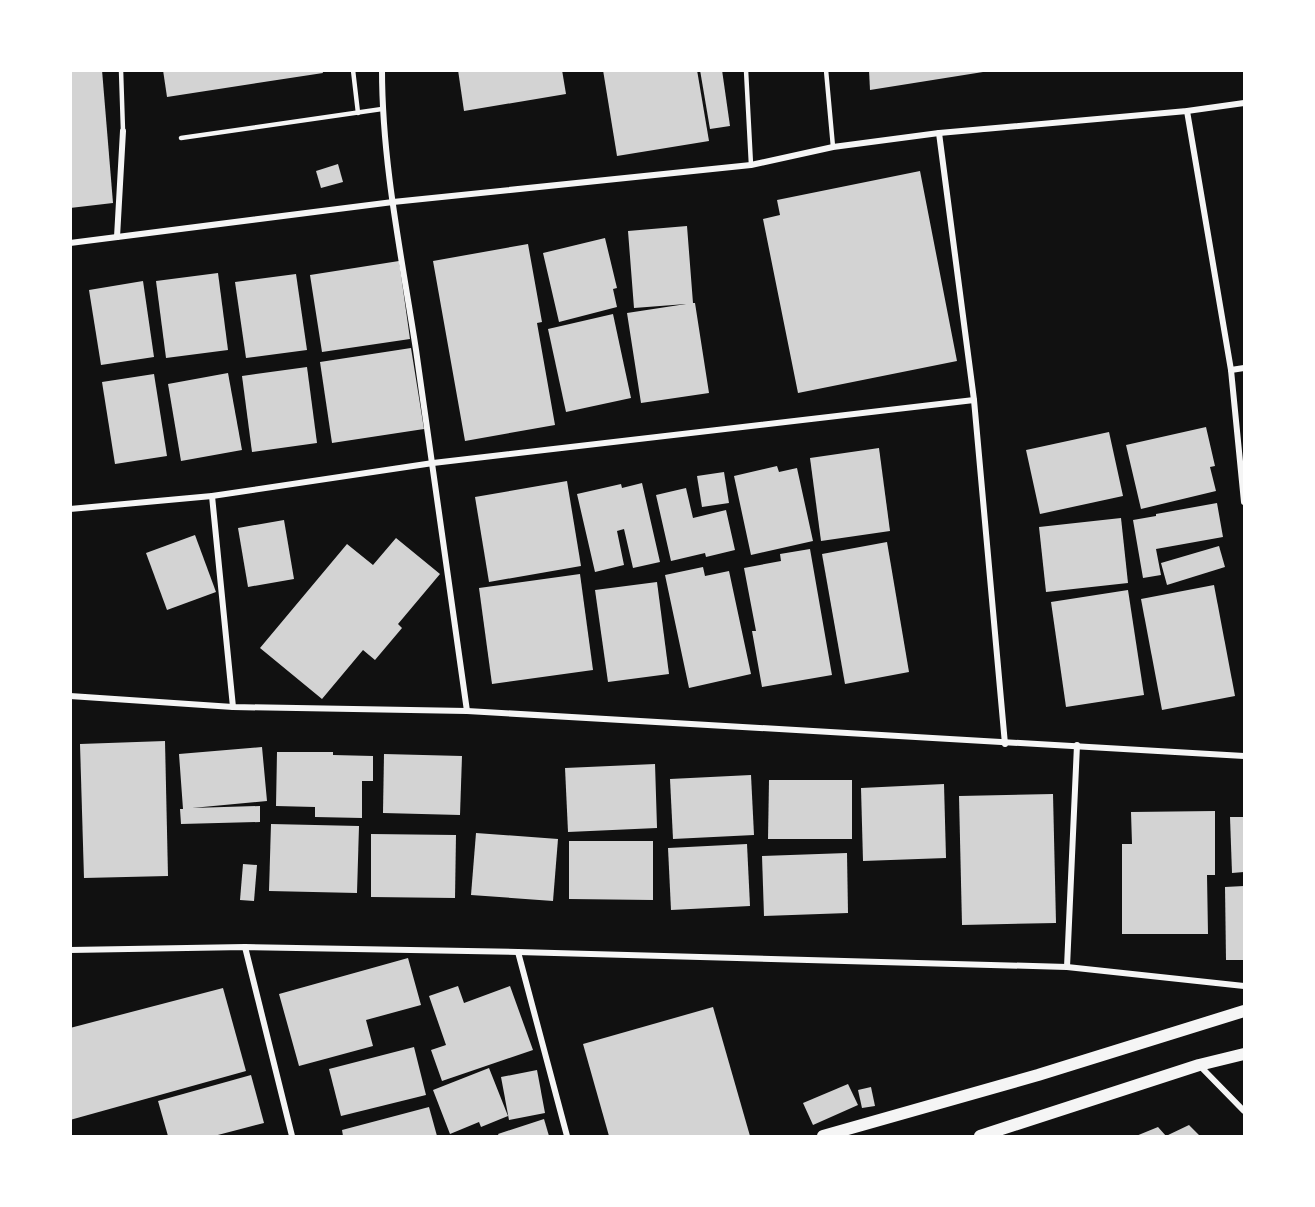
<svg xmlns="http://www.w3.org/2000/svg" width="1315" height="1207" viewBox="0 0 1315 1207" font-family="Poppins,sans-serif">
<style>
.building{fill:#d3d3d3}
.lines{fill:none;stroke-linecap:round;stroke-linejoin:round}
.service{stroke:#f5f5f5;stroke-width:4.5}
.minor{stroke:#f5f5f5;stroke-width:6}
.secondary{stroke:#f5f5f5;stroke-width:12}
</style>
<rect width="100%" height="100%" fill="#111"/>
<g class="building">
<polygon points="70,70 102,70 113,203 70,208"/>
<polygon points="163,70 322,70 323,73 167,97"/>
<polygon points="458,70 562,70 566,94 464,111"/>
<polygon points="603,70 697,70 709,141 617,156"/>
<polygon points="700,70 722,70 730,126 710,129"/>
<polygon points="869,70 983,70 983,72 870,90"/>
<polygon points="338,164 343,182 321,188 316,171"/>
<polygon points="920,171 957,361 798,393 763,219 780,215 777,200"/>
<polygon points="687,226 693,303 695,303 709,393 641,403 627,313 686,304 634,308 628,231"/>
<polygon points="605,238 617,288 613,289 617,307 559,322 543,253"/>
<polygon points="528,244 542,322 537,323 555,425 465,441 433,261"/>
<polygon points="399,261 410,339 322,352 310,275"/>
<polygon points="218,273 228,350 166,358 156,281"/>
<polygon points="296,274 307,350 246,358 235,282"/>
<polygon points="143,281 154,357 101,365 89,290"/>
<polygon points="613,314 631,398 566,412 548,329"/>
<polygon points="411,348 424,429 332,443 320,362"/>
<polygon points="307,367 317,443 252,452 242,376"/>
<polygon points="228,373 242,450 181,461 168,384"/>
<polygon points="154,374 167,456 115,464 102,382"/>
<polygon points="1206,427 1215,466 1210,467 1216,491 1141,509 1126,445"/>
<polygon points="1109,432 1123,496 1040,514 1026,450"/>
<polygon points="879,448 890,531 821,541 810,458"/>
<polygon points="777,466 779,472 797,468 813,541 751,555 734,476"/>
<polygon points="724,472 729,503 702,507 697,476"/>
<polygon points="567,481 581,566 489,582 475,497"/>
<polygon points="642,483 660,562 633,568 624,529 617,531 624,565 595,572 577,494 621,484 622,488"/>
<polygon points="686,488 693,518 726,510 735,550 706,557 705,553 671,561 656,495"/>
<polygon points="1217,503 1223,537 1156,549 1161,575 1143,578 1133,520 1156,516 1156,514"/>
<polygon points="1121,518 1128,583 1046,592 1039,527"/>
<polygon points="284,520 294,579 248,587 238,528"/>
<polygon points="195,535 216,592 167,610 146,553"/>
<polygon points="396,538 440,574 398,624 402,628 375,660 363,650 322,699 260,648 347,544 373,565"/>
<polygon points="887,542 909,672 845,684 822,554"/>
<polygon points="1219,546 1225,567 1167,585 1161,563"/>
<polygon points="810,549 832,675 762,687 752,631 756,631 744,568 781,561 780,554"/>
<polygon points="703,567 705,576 729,571 751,674 689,688 665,575"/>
<polygon points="580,574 593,670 492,684 479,588"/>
<polygon points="657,582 669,674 608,682 595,590"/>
<polygon points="1214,585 1235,696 1162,710 1141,599"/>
<polygon points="1128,590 1144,695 1066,707 1051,602"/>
<polygon points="165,741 168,876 84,878 80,744"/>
<polygon points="262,747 267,801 192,808 260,806 260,822 181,824 180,809 183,809 179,754"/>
<polygon points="277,752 333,752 333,755 373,756 373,781 362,781 362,818 315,817 315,807 276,806"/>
<polygon points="384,754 462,756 460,815 383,813"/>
<polygon points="655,764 657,828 568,832 565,768"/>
<polygon points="751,775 754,835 673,839 670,779"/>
<polygon points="769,780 852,780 852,839 768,839"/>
<polygon points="944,784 946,858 863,861 861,788"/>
<polygon points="1053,794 1056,923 962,925 959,796"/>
<polygon points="1215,811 1215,875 1207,875 1208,934 1122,934 1122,844 1132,844 1131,812"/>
<polygon points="1230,817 1244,817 1244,872 1232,873"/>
<polygon points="271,824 359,826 357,893 269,891"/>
<polygon points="476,833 558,839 553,901 471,895"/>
<polygon points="371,834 456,835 455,898 371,897"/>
<polygon points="569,841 653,841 653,900 569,899"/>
<polygon points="747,844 750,906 671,910 668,848"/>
<polygon points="847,853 848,913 764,916 762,856"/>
<polygon points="243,864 257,865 254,901 240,900"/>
<polygon points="1244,886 1244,960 1226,960 1225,887"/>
<polygon points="408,958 421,1005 366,1020 373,1046 299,1066 279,994"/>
<polygon points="458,986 464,1003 510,986 533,1050 442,1081 431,1050 446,1045 429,996"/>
<polygon points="223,988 246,1071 70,1120 70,1028"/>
<polygon points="713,1007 750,1136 609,1136 583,1044"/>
<polygon points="414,1047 426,1095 341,1116 329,1069"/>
<polygon points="489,1068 508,1116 481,1127 479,1122 450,1134 433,1090"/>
<polygon points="537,1070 545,1113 509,1120 501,1077"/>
<polygon points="251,1075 264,1123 214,1136 168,1136 158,1101"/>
<polygon points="848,1084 858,1105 813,1125 803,1103"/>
<polygon points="871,1087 875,1106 862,1108 858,1090"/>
<polygon points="429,1107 437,1136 343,1136 342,1130"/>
<polygon points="544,1119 549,1136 499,1136 498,1134"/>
<polygon points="1189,1125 1200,1136 1136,1136 1158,1127 1166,1136"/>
</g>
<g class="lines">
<g class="service">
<polyline points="121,70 123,131"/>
<polyline points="353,70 358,113"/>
<polyline points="746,70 751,165"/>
<polyline points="826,70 833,147"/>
<polyline points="181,138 382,109"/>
</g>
<g class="minor">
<path d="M 382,70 C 382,164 402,258 416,350 C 434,471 451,591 467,711"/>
<polyline points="1187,111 1231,370 1244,502"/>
<polyline points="939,133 974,400 1005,744"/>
<polyline points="117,237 123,131"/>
<polyline points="70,243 393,202 751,165 833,147 939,133 1187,111 1244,103"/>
<polyline points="1231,370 1244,368"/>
<polyline points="212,496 233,707"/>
<polyline points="70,509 212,496 433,463 974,400"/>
<polyline points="70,696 233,707 467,711 1244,756"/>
<polyline points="245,947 292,1136"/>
<polyline points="70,950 245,947 518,952 1067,967 1244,986"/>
<polyline points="518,952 567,1136"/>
<polyline points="1067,967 1077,745"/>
<polyline points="1200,1066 1244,1111"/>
</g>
<g class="secondary">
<polyline points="823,1136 1038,1075 1244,1011"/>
<polyline points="980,1136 1199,1065 1244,1054"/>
</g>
</g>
<rect width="1315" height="1207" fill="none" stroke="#ffffff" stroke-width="144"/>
</svg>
